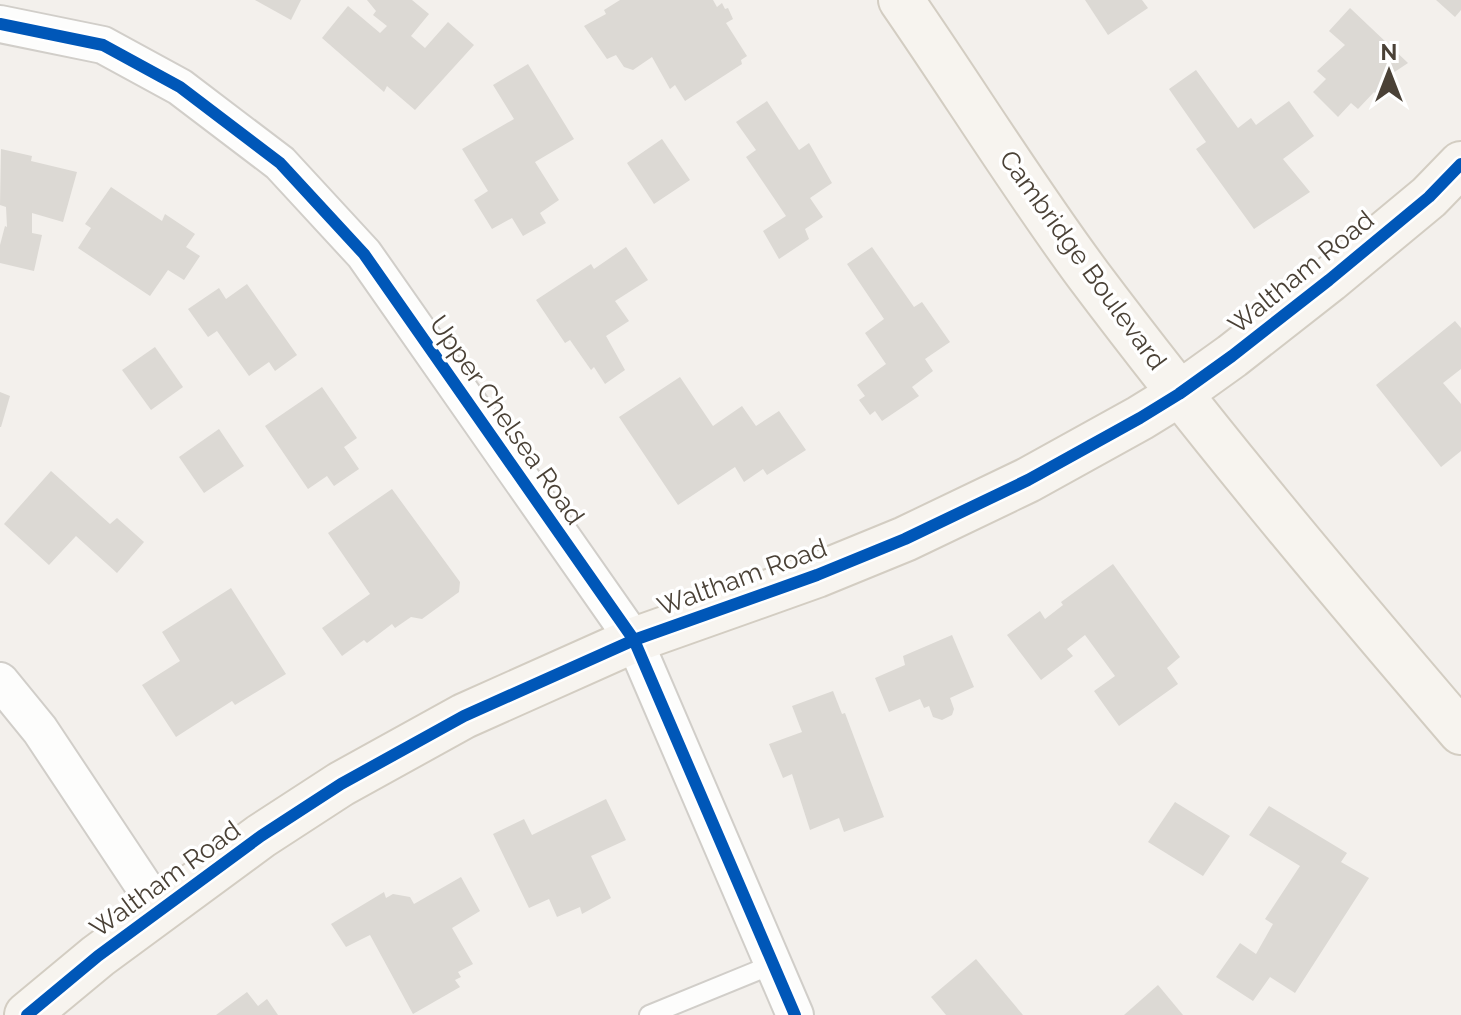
<svg xmlns="http://www.w3.org/2000/svg" width="1461" height="1015" viewBox="0 0 1461 1015" font-family="Raleway,sans-serif">
<style>
.building{fill:#dcd9d4}
.lines{fill:none;stroke-linecap:round;stroke-linejoin:round}
.lane-casing{stroke:#d1cec9;stroke-width:22}
.street-casing{stroke:#d1cec9;stroke-width:40}
.secondary-casing{stroke:#d3cdc2;stroke-width:48}
.lane{stroke:#fdfdfc;stroke-width:18}
.street{stroke:#fdfdfc;stroke-width:36}
.secondary{stroke:#f7f4ef;stroke-width:44}
.cycleway-casing{stroke:#fff;stroke-width:17}
.cycleway{stroke:#0057b8;stroke-width:12}
.labels{text-anchor:middle;stroke-width:7;stroke-linejoin:round;paint-order:stroke}
.street-label{font-size:26px;fill:#4a4136;stroke:#fff}
</style>
<rect width="100%" height="100%" fill="#f3f0ec"/>
<g class="building">
<polygon points="255,0 301,0 291,20"/>
<polygon points="367,0 412,0 429,14 411,36 425,48 448,22 474,45 415,110 387,86 384,92 322,38 348,6 380,33 387,26 373,15 376,11"/>
<polygon points="620,0 713,0 717,7 722,3 725,9 728,8 733,19 726,23 747,56 741,60 742,64 685,101 675,85 670,89 652,57 633,70 624,67 616,55 607,59 584,26 606,14 604,10"/>
<polygon points="1085,0 1142,0 1148,8 1108,35"/>
<polygon points="1436,0 1461,0 1461,10 1455,17"/>
<polygon points="1350,8 1408,63 1390,75 1395,81 1380,98 1374,92 1358,109 1351,103 1338,117 1313,92 1326,79 1317,71 1345,45 1329,31"/>
<polygon points="528,64 574,139 535,162 559,200 540,213 546,223 523,236 512,218 492,229 474,200 488,191 462,149 514,119 493,85"/>
<polygon points="1196,70 1238,128 1251,118 1256,125 1289,101 1314,136 1283,159 1310,192 1254,229 1196,149 1206,142 1169,89"/>
<polygon points="767,101 799,150 809,143 832,183 810,198 823,217 805,229 809,239 779,259 763,231 786,216 746,157 756,150 736,122"/>
<polygon points="662,139 690,180 654,204 627,163"/>
<polygon points="1,149 32,156 31,161 77,172 63,222 32,213 32,233 42,235 34,271 0,263 0,245 5,226 7,227 6,207 0,205"/>
<polygon points="111,187 162,221 165,214 195,234 186,247 200,256 184,280 168,270 150,296 78,248 91,228 85,224"/>
<polygon points="626,247 648,280 615,301 629,321 606,336 625,370 605,384 594,367 591,370 570,340 565,343 536,300 591,264 594,269"/>
<polygon points="872,247 914,307 922,302 950,342 925,359 933,371 912,387 919,396 882,421 875,411 870,415 859,400 865,396 857,385 886,364 865,333 884,319 847,264"/>
<polygon points="247,284 297,355 275,371 269,362 249,376 217,331 208,337 188,309 219,288 226,299"/>
<polygon points="1455,321 1461,328 1461,369 1443,383 1461,404 1461,451 1441,467 1376,385"/>
<polygon points="155,347 183,387 151,410 122,370"/>
<polygon points="680,377 713,426 742,406 756,426 779,411 806,450 767,475 763,469 744,482 735,467 678,505 619,417"/>
<polygon points="322,387 357,438 344,447 359,469 334,486 327,476 308,489 265,426"/>
<polygon points="0,392 10,396 1,427 0,427"/>
<polygon points="219,429 244,466 204,493 179,457"/>
<polygon points="51,471 110,524 117,518 144,542 117,573 76,536 49,565 4,524"/>
<polygon points="392,489 460,582 459,592 422,619 411,617 395,628 392,624 367,643 364,640 342,656 322,628 370,594 328,533"/>
<polygon points="1113,564 1180,657 1167,668 1178,684 1119,726 1094,691 1115,676 1085,635 1067,649 1073,656 1041,680 1007,635 1040,611 1045,619 1063,605 1061,602"/>
<polygon points="231,588 286,674 235,705 232,701 176,737 142,685 180,661 162,632"/>
<polygon points="952,635 974,687 950,698 954,709 952,715 942,720 933,717 929,706 924,708 920,699 889,712 875,678 905,665 903,656"/>
<polygon points="833,691 842,714 845,713 884,817 844,832 839,818 810,830 792,774 783,778 769,744 802,732 792,706"/>
<polygon points="606,799 626,840 591,856 611,898 582,914 580,907 557,917 549,899 529,908 493,834 524,819 532,835"/>
<polygon points="1175,802 1230,836 1203,876 1148,842"/>
<polygon points="1269,806 1347,853 1341,862 1369,878 1295,993 1270,977 1253,1001 1216,977 1240,943 1256,954 1273,924 1265,919 1300,866 1249,835"/>
<polygon points="461,877 480,911 452,928 473,964 458,972 461,977 455,980 460,987 413,1014 370,935 346,947 331,924 384,892 386,898 393,894 410,897 414,904"/>
<polygon points="976,959 1023,1015 946,1015 931,997"/>
<polygon points="1158,985 1183,1015 1124,1015"/>
<polygon points="247,992 258,1006 267,999 278,1015 216,1015"/>
</g>
<g class="lines">
<g class="lane-casing">
<polyline id="lane" points="649,1015 774,964"/>
</g>
<g class="street-casing">
<g id="street">
<polyline points="0,24 103,45 180,87 280,163 364,254 634,640 795,1015"/>
<polyline points="0,681 40,730 159,909"/>
</g>
</g>
<g class="secondary-casing">
<g id="secondary">
<path d="M 901,0 C 964,91 1023,187 1089,276 C 1207,433 1333,583 1461,732"/>
<polyline points="27,1015 98,956 261,836 341,784 464,716 634,640 817,575 905,539 1028,480 1140,418 1179,394 1232,356 1329,280 1429,197 1461,164"/>
</g>
</g>
<use href="#lane" class="lane"/>
<use href="#street" class="street"/>
<use href="#secondary" class="secondary"/>
<g class="cycleway-casing">
<g id="cycleway">
<polyline points="0,24 103,45 180,87 280,163 364,254 634,640 795,1015"/>
<polyline points="27,1015 98,956 261,836 341,784 464,716 634,640 817,575 905,539 1028,480 1140,418 1179,394 1232,356 1329,280 1429,197 1461,164"/>
</g>
</g>
<use href="#cycleway" class="cycleway"/>
</g>
<g class="labels">
<g class="street-label">
<text transform="translate(1083 260) rotate(54)" y="9">Cambridge Boulevard</text>
<text transform="translate(1301 272) rotate(-39)" y="9">Waltham Road</text>
<text transform="translate(507 420) rotate(55)" y="9">Upper Chelsea Road</text>
<text transform="translate(742 577) rotate(-20)" y="9">Waltham Road</text>
<text transform="translate(165 879) rotate(-36)" y="9">Waltham Road</text>
</g>
</g>
<g transform="translate(1389 72)" stroke="#ffffff" stroke-width="6" paint-order="stroke">
<path d="M0-6L14 30L0 20L-14 30Z" fill="#4a4136"/>
<text y="-12" font-size="22" font-weight="bold" text-anchor="middle" fill="#4a4136">N</text>
</g>
</svg>
